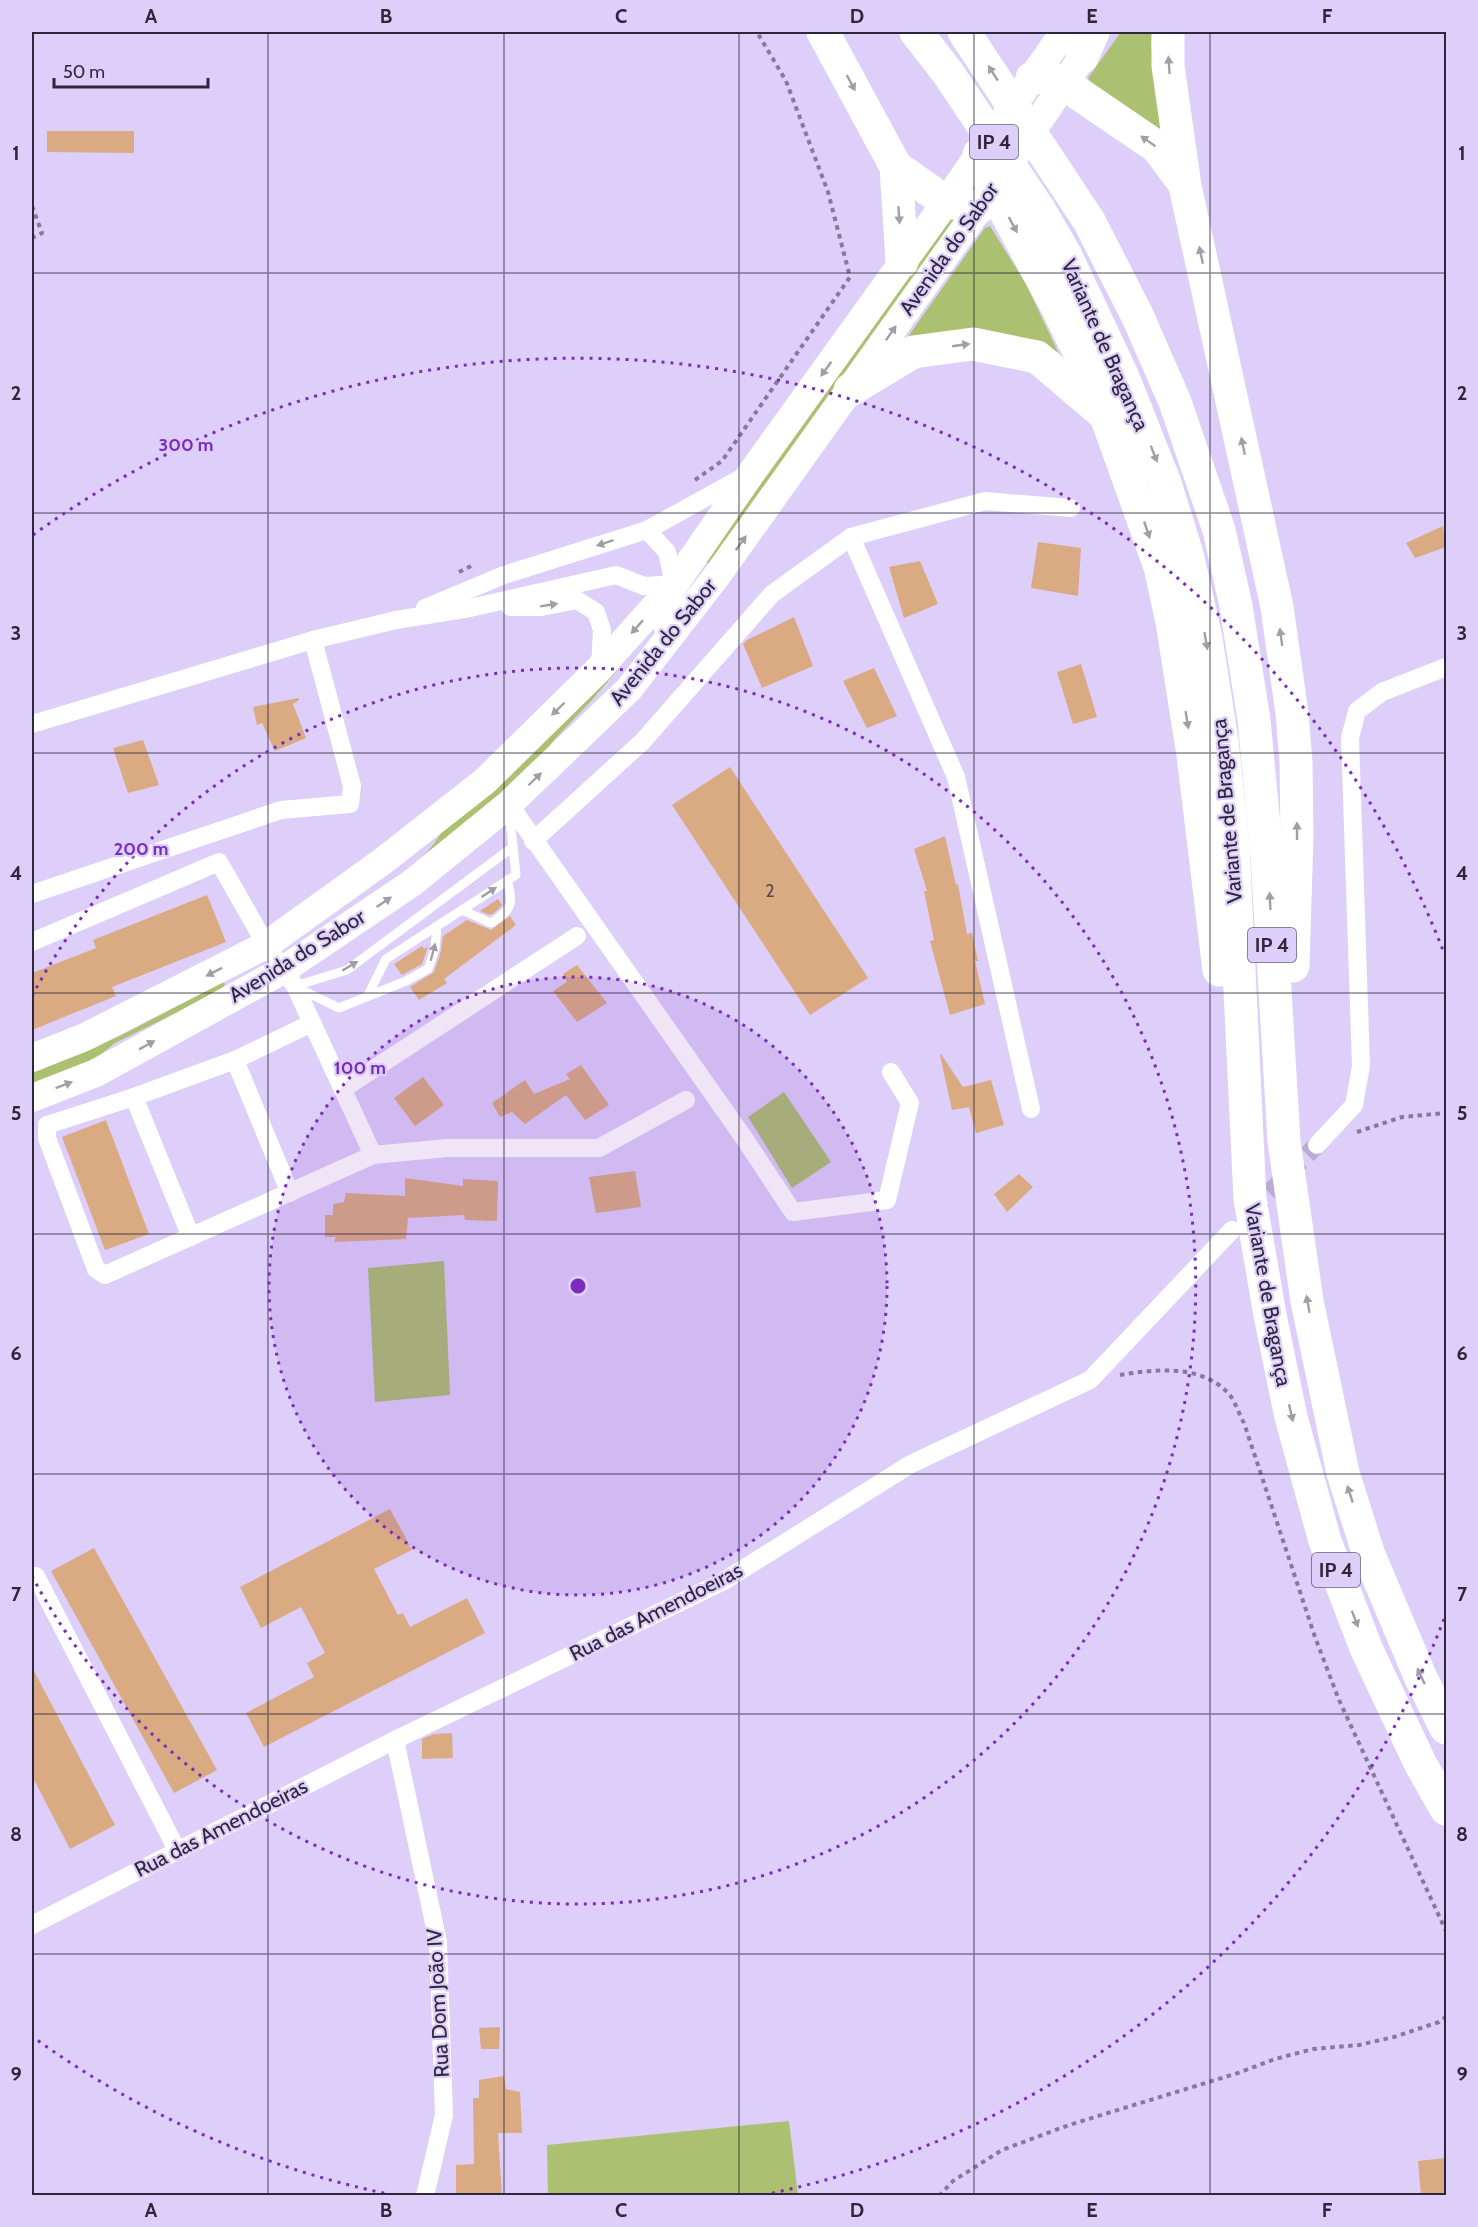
<svg xmlns="http://www.w3.org/2000/svg" width="1478" height="2227" viewBox="0 0 1478 2227" font-family="Cabin,sans-serif">
<style>
.green{fill:#acc072}
.building{fill:#daaa83}
.lines{fill:none;stroke-linecap:round;stroke-linejoin:round}
.street-tunnel{stroke:#baadd4;stroke-width:18;stroke-dasharray:18 9;stroke-linecap:butt}
.path{stroke:#857a9a;stroke-width:4;stroke-dasharray:4.5 4.5;stroke-linecap:butt}
.lane{stroke:#fff;stroke-width:9}
.street{stroke:#fff;stroke-width:18}
.primary{stroke:#fff;stroke-width:28}
.highway{stroke:#fff;stroke-width:33}
.oneway{fill:#a19ea7}
.grid{fill:none;stroke:#2e273c;stroke-width:1.5;stroke-opacity:0.55}
.ring{fill:none;stroke:#7b2cbf;stroke-width:3;stroke-dasharray:3 6}
.labels{text-anchor:middle;stroke-width:4.5;stroke-linejoin:round;paint-order:stroke}
.number-label{font-size:18px;fill:#59484e}
.shield{fill:#ddcefa;stroke:#625975;stroke-width:1.5}
.shield-label{font-size:20px;font-weight:bold;fill:#2e273c}
.street-label{font-size:21px;fill:#2e273c;stroke:#ddcefa}
.centre{fill:#7b2cbf;stroke:#ddcefa;stroke-width:3}
.ring-label{font-size:18px;text-anchor:middle;font-weight:bold;fill:#7b2cbf;stroke:#ddcefa;stroke-width:4.5;stroke-linejoin:round;paint-order:stroke}
.neatline{fill:none;stroke:#2e273c;stroke-width:2}
.grid-label{font-size:20px;text-anchor:middle;font-weight:bold;fill:#2e273c}
</style>
<rect width="100%" height="100%" fill="#ddcefa"/>
<g class="green">
<polygon points="1121,32 1153,32 1151,43 1161,132 1091,84 1088,78"/>
<polygon points="944,214 961,218 709,564 701,558"/>
<polygon points="990,226 1026,284 1058,352 1022,339 907,338 985,228"/>
<path d="M 660,620 L 592,700 L 553,741 L 534,767 L 444,846 L 355,907 C 384,886 423,865 441,833 Z"/>
<polygon points="223,982 225,984 222,990 115,1043 91,1062 32,1087 32,1073 120,1036"/>
<polygon points="784,1092 831,1162 792,1188 748,1117"/>
<polygon points="444,1261 450,1395 375,1402 368,1268"/>
<polygon points="789,2121 798,2195 548,2195 547,2145"/>
</g>
<g class="building">
<polygon points="47,131 134,131 134,153 47,152"/>
<polygon points="1443,526 1446,547 1415,558 1406,543"/>
<polygon points="1038,542 1081,548 1078,596 1031,588"/>
<polygon points="920,561 938,604 904,618 889,567"/>
<polygon points="794,617 813,666 762,688 743,644 747,640"/>
<polygon points="1081,664 1097,717 1073,724 1057,672"/>
<polygon points="874,668 897,716 867,728 843,681"/>
<polygon points="299,698 299,700 293,704 306,738 275,751 262,723 257,725 253,707"/>
<polygon points="143,740 159,785 128,793 113,748"/>
<polygon points="730,767 868,978 810,1015 672,805"/>
<polygon points="945,836 956,885 958,884 967,934 972,933 978,961 975,961 985,1004 950,1015 930,941 934,940 924,891 927,891 914,849"/>
<polygon points="207,895 226,942 112,987 116,996 32,1030 32,973 96,948 93,940"/>
<polygon points="498,899 502,905 494,913 490,915 480,911"/>
<polygon points="510,916 516,925 444,979 447,983 419,1000 410,987 434,972 441,951 443,936 467,920 491,930"/>
<polygon points="422,946 424,949 428,946 422,964 402,975 394,964"/>
<polygon points="577,965 607,1003 577,1022 553,991 567,982 563,974"/>
<polygon points="941,1054 963,1087 991,1080 1004,1125 976,1133 969,1107 952,1110 940,1055"/>
<polygon points="581,1065 609,1105 585,1120 566,1095 525,1124 512,1112 500,1117 492,1103 525,1080 534,1094 570,1079 566,1074"/>
<polygon points="423,1077 444,1105 415,1126 394,1098"/>
<polygon points="106,1120 149,1234 105,1250 62,1137"/>
<polygon points="635,1171 641,1207 596,1213 589,1177"/>
<polygon points="1019,1174 1033,1187 1007,1212 994,1194"/>
<polygon points="405,1178 463,1186 463,1179 498,1181 497,1221 465,1220 464,1215 408,1218 406,1239 334,1242 336,1237 325,1237 325,1215 333,1215 333,1204 344,1202 346,1193 405,1196"/>
<polygon points="390,1509 412,1550 374,1569 398,1615 403,1613 410,1627 467,1598 485,1633 264,1747 246,1713 314,1677 307,1663 325,1653 301,1607 261,1628 240,1587"/>
<polygon points="94,1548 217,1770 174,1793 51,1571"/>
<polygon points="32,1667 115,1825 70,1849 32,1776"/>
<polygon points="452,1733 453,1758 422,1759 422,1739 434,1734"/>
<polygon points="500,2027 499,2049 481,2049 479,2028"/>
<polygon points="504,2076 506,2089 520,2092 522,2133 498,2133 502,2196 456,2196 456,2165 474,2164 473,2098 479,2098 479,2080"/>
<polygon points="1446,2158 1446,2196 1421,2196 1418,2161"/>
</g>
<g class="lines">
<polyline class="street-tunnel" points="1250,1212 1317,1145"/>
<g class="path">
<polyline points="32,206 42,233 32,238"/>
<polyline points="695,480 722,461 850,277 828,192 786,81 757,32"/>
<polyline points="459,572 473,565"/>
<polyline points="1357,1132 1402,1117 1446,1113"/>
<path d="M 1120,1375 C 1155,1369 1202,1364 1229,1394 C 1235,1401 1239,1414 1244,1423 L 1315,1637 L 1339,1700 L 1446,1931"/>
<polyline points="939,2196 953,2181 1002,2150 1069,2125 1238,2073 1275,2059 1313,2049 1359,2045 1394,2037 1439,2022 1446,2017"/>
</g>
<g class="lane">
<path d="M 462,910 L 491,923 C 512,909 514,905 507,880"/>
<polyline points="295,986 347,970 513,847 509,810"/>
<polyline points="298,988 339,1008 406,981 428,969 435,949 437,926"/>
<polyline points="368,995 386,959 516,875 513,847"/>
</g>
<g class="street">
<polyline points="647,530 667,552 674,585 674,616 663,629"/>
<polyline points="851,537 956,777 1031,1109"/>
<polyline points="510,607 541,607 577,600 596,612 602,630 600,668"/>
<polyline points="425,608 504,575 647,530 745,476"/>
<polyline points="32,724 313,640 396,620 470,608 616,575 644,586 677,584"/>
<polyline points="509,804 744,1138 793,1212 887,1200 910,1103 891,1072"/>
<polyline points="533,841 642,742 772,594 851,537 985,501 1071,508"/>
<polyline points="32,894 281,810 350,804 352,786 313,640"/>
<polyline points="32,942 219,862 266,945 295,986 373,1155 447,1148 599,1148 686,1100"/>
<polyline points="312,1023 235,1060 134,1097 47,1125 47,1138 96,1269 105,1275 373,1155"/>
<polyline points="235,1060 290,1193"/>
<polyline points="343,1089 577,936"/>
<polyline points="134,1097 191,1237"/>
<polyline points="1317,1145 1354,1105 1361,1066 1350,738 1357,711 1382,692 1446,667"/>
<polyline points="32,1578 36,1576 177,1850"/>
<polyline points="395,1740 438,1942 444,2115 425,2196"/>
<polyline points="32,1925 395,1740 722,1582 911,1464 1090,1380 1232,1230"/>
</g>
<g class="primary">
<polyline points="32,1058 85,1037 266,945 383,861 485,781 600,668 674,585 752,472 946,202 1064,32"/>
<polyline points="32,1098 96,1073 283,970 412,883 509,804 629,689 716,577 980,207 1077,65"/>
</g>
<g class="highway">
<polyline points="823,32 896,167 902,262"/>
<polyline points="916,32 948,73 1040,211 1065,254 1123,377 1165,483 1187,554 1206,638 1222,741 1233,845 1250,1199 1270,1315 1291,1417 1325,1541 1366,1648 1420,1763 1446,1809"/>
<polyline points="964,32 1089,221 1138,317 1175,402 1219,530 1236,606 1254,720 1267,856 1284,1141 1307,1301 1343,1473 1369,1555 1420,1676 1446,1728"/>
<polyline points="1168,32 1168,66 1185,186 1277,607 1292,713 1296,762 1297,835 1293,966"/>
<polyline points="1082,57 1093,32"/>
<polyline points="1032,78 1048,77 1063,83 1157,147 1183,182"/>
<polyline points="979,154 992,187 1055,303 1085,364 1106,416 1160,567 1172,622 1193,755 1219,970"/>
<polyline points="896,167 946,202 980,207"/>
<polyline points="850,390 913,352 973,344 1037,357 1103,413"/>
</g>
</g>
<defs><path id="oneway-solid" d="M-6-.8H1V-3.2L6.5 0L1 3.2V.8H-6Z" transform="scale(1.5)"/></defs>
<g class="oneway">
<use href="#oneway-solid" transform="translate(1169 65) rotate(-94)"/>
<use href="#oneway-solid" transform="translate(993 73) rotate(-123)"/>
<use href="#oneway-solid" transform="translate(851 83) rotate(62)"/>
<use href="#oneway-solid" transform="translate(1148 141) rotate(-145)"/>
<use href="#oneway-solid" transform="translate(899 215) rotate(86)"/>
<use href="#oneway-solid" transform="translate(1013 225) rotate(62)"/>
<use href="#oneway-solid" transform="translate(1201 255) rotate(-102)"/>
<use href="#oneway-solid" transform="translate(891 333) rotate(-55)"/>
<use href="#oneway-solid" transform="translate(961 345) rotate(-8)"/>
<use href="#oneway-solid" transform="translate(826 369) rotate(126)"/>
<use href="#oneway-solid" transform="translate(1243 446) rotate(-102)"/>
<use href="#oneway-solid" transform="translate(1154 454) rotate(69)"/>
<use href="#oneway-solid" transform="translate(1147 530) rotate(71)"/>
<use href="#oneway-solid" transform="translate(605 543) rotate(162)"/>
<use href="#oneway-solid" transform="translate(741 543) rotate(-54)"/>
<use href="#oneway-solid" transform="translate(549 605) rotate(-9)"/>
<use href="#oneway-solid" transform="translate(637 627) rotate(131)"/>
<use href="#oneway-solid" transform="translate(1281 637) rotate(-98)"/>
<use href="#oneway-solid" transform="translate(1206 641) rotate(80)"/>
<use href="#oneway-solid" transform="translate(558 709) rotate(136)"/>
<use href="#oneway-solid" transform="translate(1187 720) rotate(81)"/>
<use href="#oneway-solid" transform="translate(535 779) rotate(-44)"/>
<use href="#oneway-solid" transform="translate(1297 831) rotate(-90)"/>
<use href="#oneway-solid" transform="translate(489 892) rotate(-33)"/>
<use href="#oneway-solid" transform="translate(1270 901) rotate(-93)"/>
<use href="#oneway-solid" transform="translate(384 902) rotate(-34)"/>
<use href="#oneway-solid" transform="translate(433 952) rotate(-75)"/>
<use href="#oneway-solid" transform="translate(350 966) rotate(-31)"/>
<use href="#oneway-solid" transform="translate(214 972) rotate(153)"/>
<use href="#oneway-solid" transform="translate(147 1045) rotate(-29)"/>
<use href="#oneway-solid" transform="translate(64 1085) rotate(-21)"/>
<use href="#oneway-solid" transform="translate(1308 1304) rotate(-100)"/>
<use href="#oneway-solid" transform="translate(1291 1413) rotate(77)"/>
<use href="#oneway-solid" transform="translate(1350 1494) rotate(-108)"/>
<use href="#oneway-solid" transform="translate(1355 1619) rotate(69)"/>
<use href="#oneway-solid" transform="translate(1421 1676) rotate(-115)"/>
</g>
<path class="grid" d="M 268,32 L 268,2196M 504,32 L 504,2196M 739,32 L 739,2196M 974,32 L 974,2196M 1210,32 L 1210,2196M 32,273 L 1446,273M 32,513 L 1446,513M 32,753 L 1446,753M 32,993 L 1446,993M 32,1234 L 1446,1234M 32,1474 L 1446,1474M 32,1714 L 1446,1714M 32,1954 L 1446,1954"/>
<circle cx="578" cy="1286" r="309" fill="#7b2cbf" fill-opacity=".12"/>
<g class="ring">
<circle cx="578" cy="1286" r="309"/>
<path d="M32 996A618 618 0 1 1 32 1576"/>
<path d="M1444 1619A928 928 0 0 1 763 2195M393 2195A928 928 0 0 1 33 2037M33 535A928 928 0 0 1 1444 953"/>
</g>
<g class="labels">
<g class="number-label">
<text x="770" y="897">2</text>
</g>
<g class="shield">
<rect x="970" y="125" width="48" height="34" rx="4.5"/>
<rect x="1248" y="928" width="48" height="34" rx="4.5"/>
<rect x="1312" y="1553" width="48" height="34" rx="4.5"/>
</g>
<g class="shield-label">
<text x="994" y="149">IP 4</text>
<text x="1272" y="952">IP 4</text>
<text x="1336" y="1577">IP 4</text>
</g>
<g class="street-label">
<text transform="translate(949 249) rotate(-55)" y="7">Avenida do Sabor</text>
<text transform="translate(1105 345) rotate(66)" y="7">Variante de Bragança</text>
<text transform="translate(663 642) rotate(-51)" y="7">Avenida do Sabor</text>
<text transform="translate(1227 811) rotate(-95)" y="7">Variante de Bragança</text>
<text transform="translate(297 956) rotate(-32)" y="7">Avenida do Sabor</text>
<text transform="translate(1268 1295) rotate(80)" y="7">Variante de Bragança</text>
<text transform="translate(656 1612) rotate(-27)" y="7">Rua das Amendoeiras</text>
<text transform="translate(221 1828) rotate(-27)" y="7">Rua das Amendoeiras</text>
<text transform="translate(438 2003) rotate(-93)" y="7">Rua Dom João IV</text>
</g>
</g>
<circle cx="578" cy="1286" r="9" class="centre"/>
<g class="ring-label">
<text x="186" y="451">300 m</text>
<text x="141" y="855">200 m</text>
<text x="360" y="1074">100 m</text>
</g>
<rect width="1478" height="2227" fill="none" stroke="#ddcefa" stroke-width="66"/>
<path d="M54 78v9h154v-9" fill="none" stroke="#2e273c" stroke-width="3"/>
<text x="63" y="78" font-size="18" fill="#2e273c" stroke="#ddcefa" stroke-width="4.5" paint-order="stroke">50 m</text>
<rect x="33" y="33" width="1412" height="2161" class="neatline"/>
<g class="grid-label">
<text x="151" y="23">A</text>
<text x="386" y="23">B</text>
<text x="621" y="23">C</text>
<text x="857" y="23">D</text>
<text x="1092" y="23">E</text>
<text x="1327" y="23">F</text>
<text x="16" y="160">1</text>
<text x="1462" y="160">1</text>
<text x="16" y="400">2</text>
<text x="1462" y="400">2</text>
<text x="16" y="640">3</text>
<text x="1462" y="640">3</text>
<text x="16" y="880">4</text>
<text x="1462" y="880">4</text>
<text x="16" y="1120">5</text>
<text x="1462" y="1120">5</text>
<text x="16" y="1360">6</text>
<text x="1462" y="1360">6</text>
<text x="16" y="1601">7</text>
<text x="1462" y="1601">7</text>
<text x="16" y="1841">8</text>
<text x="1462" y="1841">8</text>
<text x="16" y="2081">9</text>
<text x="1462" y="2081">9</text>
<text x="151" y="2217">A</text>
<text x="386" y="2217">B</text>
<text x="621" y="2217">C</text>
<text x="857" y="2217">D</text>
<text x="1092" y="2217">E</text>
<text x="1327" y="2217">F</text>
</g>
</svg>
